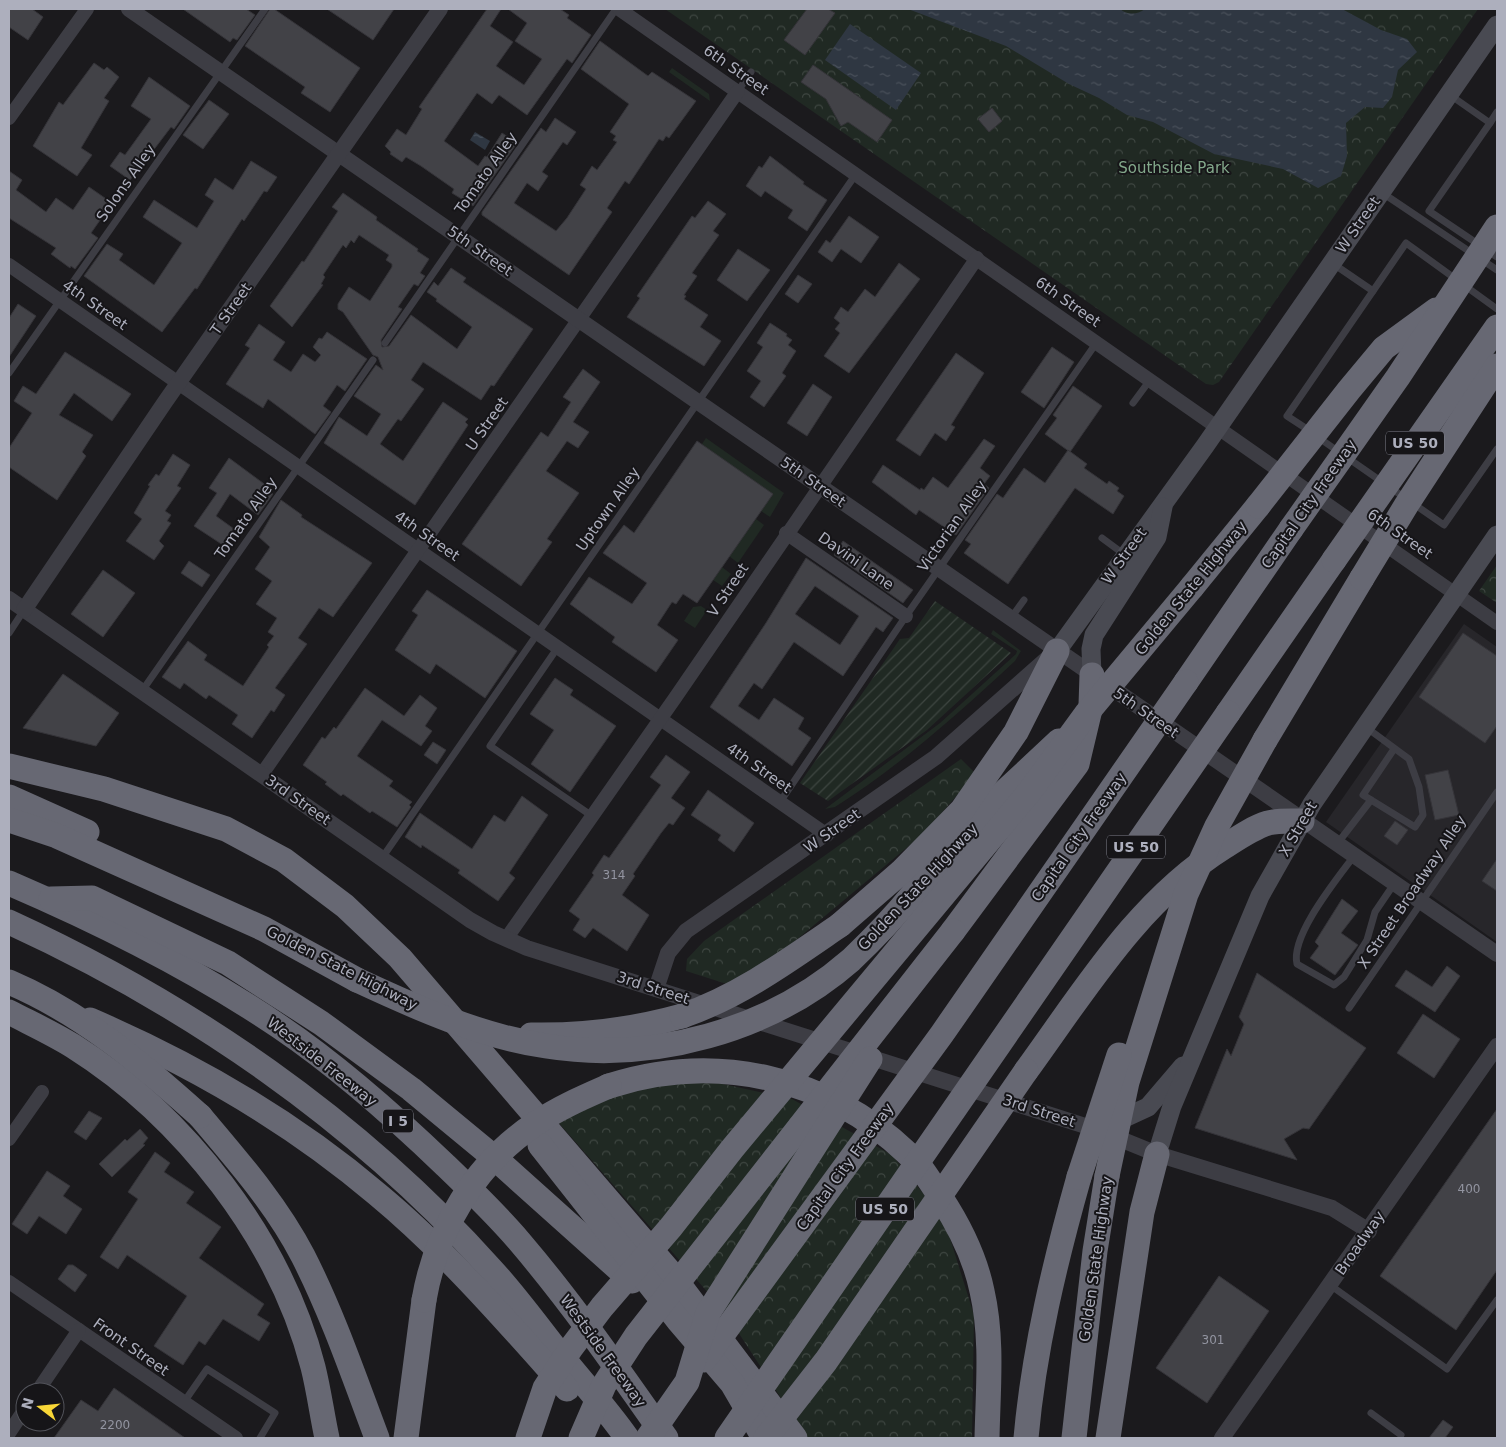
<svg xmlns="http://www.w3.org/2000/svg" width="1506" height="1447" viewBox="0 0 1506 1447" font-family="'DejaVu Sans',sans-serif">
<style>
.built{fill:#27262a}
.grass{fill:#202923}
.forest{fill:url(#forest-crowns)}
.garden{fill:url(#garden-furrows)}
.water{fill:url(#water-ripples)}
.building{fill:#424247;stroke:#353439;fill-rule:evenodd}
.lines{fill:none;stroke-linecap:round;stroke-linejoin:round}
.service{stroke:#3d3d44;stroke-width:7}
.minor{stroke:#3d3d44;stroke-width:14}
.tertiary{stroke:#3d3d44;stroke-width:16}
.secondary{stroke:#494a52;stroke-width:19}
.motorway{stroke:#676873;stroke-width:25}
.motorway-bridge{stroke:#676873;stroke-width:25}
.labels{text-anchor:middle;stroke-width:4;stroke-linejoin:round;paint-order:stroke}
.number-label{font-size:12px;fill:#9294a0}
.shield{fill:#161518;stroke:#80818c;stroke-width:1}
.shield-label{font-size:14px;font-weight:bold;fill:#adafbd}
.street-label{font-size:15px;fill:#adafbd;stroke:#161518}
.park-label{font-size:15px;fill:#83a88b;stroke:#161518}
</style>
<defs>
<pattern id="forest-crowns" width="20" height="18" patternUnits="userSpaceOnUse" patternTransform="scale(1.25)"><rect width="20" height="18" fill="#202923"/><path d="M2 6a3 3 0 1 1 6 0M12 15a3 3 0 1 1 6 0" fill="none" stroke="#3e4641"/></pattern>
<pattern id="garden-furrows" width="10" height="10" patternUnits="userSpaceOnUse" patternTransform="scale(1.25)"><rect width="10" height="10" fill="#202923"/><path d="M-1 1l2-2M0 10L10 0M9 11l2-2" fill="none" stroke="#3e4641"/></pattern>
<pattern id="water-ripples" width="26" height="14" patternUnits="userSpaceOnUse" patternTransform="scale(1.25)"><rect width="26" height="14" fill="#2f3742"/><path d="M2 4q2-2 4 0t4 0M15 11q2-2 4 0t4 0" fill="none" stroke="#4a515b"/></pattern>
</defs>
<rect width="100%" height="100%" fill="#1b1a1d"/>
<polygon class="built" points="1464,624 1497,647 1497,942 1326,822"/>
<g class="grass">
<polygon points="672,68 709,94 710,101 669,72"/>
<polygon points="706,438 784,493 770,517 761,511 702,444"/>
<polygon points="756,519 764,525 738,563 729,556"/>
<polygon points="722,567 731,574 722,586 713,580"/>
<polygon points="701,606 707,610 695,628 684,621 693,607"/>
<path d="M 993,630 L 1021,651 L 1015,661 C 958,714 901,765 835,807 L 825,809 L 940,723 L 1016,654 L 1017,651 L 991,634 Z"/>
</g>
<g class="forest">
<polygon points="665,9 1478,9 1219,382 1213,385 1206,384"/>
<polygon points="1497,565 1497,603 1479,591"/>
<polygon points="961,759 976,774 922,835 777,956 730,985 686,971 687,959 704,941"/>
<polygon points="714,1082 792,1099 892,1155 944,1219 974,1315 972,1438 807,1438 725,1312 558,1122 637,1086"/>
</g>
<polygon class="garden" points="935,601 1011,653 927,730 828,801 800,783 900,639 909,638"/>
<g class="water">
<path d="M 908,9 L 1120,9 C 1127,15 1137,15 1145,9 L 1342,9 L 1381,30 L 1407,39 L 1417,52 L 1398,70 L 1392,97 L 1383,108 L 1365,107 L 1346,123 L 1347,156 L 1341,176 L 1318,188 L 1283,169 L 1214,154 L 1153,122 L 1127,115 L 1099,98 L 1069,84 L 1006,46 Z"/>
<polygon points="850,24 921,73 896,110 825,60"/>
<polygon points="475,132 490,141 485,150 470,140"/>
</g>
<g class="building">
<polygon points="9,9 32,9 43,17 28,40 9,27"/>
<polygon points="183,9 246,9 255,15 237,40 233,38 230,42"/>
<polygon points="270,9 274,9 360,68 330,112 301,93 305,87 245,46"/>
<polygon points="327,9 394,9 373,40"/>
<polygon points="487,9 501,9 490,26 513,42 496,66 524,85 542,59 515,41 527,23 508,9 560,9 569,15 567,18 591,35 572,63 567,59 527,115 499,95 492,104 477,93 444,141 478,166 485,156 487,157 502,133 517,143 473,206 452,193 454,189 421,166 406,157 402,162 390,154 391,152 385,146 397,129 406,135 422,109 419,107"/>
<polygon points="807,9 828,9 835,13 805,55 784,40"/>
<polygon points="600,41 648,76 652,72 696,101 669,138 666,136 663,141 659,139 629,184 625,181 607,208 612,212 569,275 482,215 482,212 541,128 546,132 555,118 576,132 567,145 563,142 542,172 548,176 538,191 527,183 514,203 556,231 567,218 586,189 580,185 592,166 597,170 617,142 613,140 616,136 610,132 629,104 581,69"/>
<polygon points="94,63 104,70 107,67 119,77 104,98 109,101 81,148 92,155 77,176 33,146 59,102 63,105"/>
<polygon points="813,65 892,120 877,142 848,122 841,126 826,99 801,82"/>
<polygon points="149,77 190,106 174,129 171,127 149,156 147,155 130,180 110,166 120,152 125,155 151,119 131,106"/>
<polygon points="209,100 229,114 203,149 183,135"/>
<polygon points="992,108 1002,121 989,132 978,119"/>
<polygon points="770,156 804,182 803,184 827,200 807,231 788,218 793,210 765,191 761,197 746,186 759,166 762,168"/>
<polygon points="251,161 277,177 267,192 264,191 244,221 242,219 197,289 195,288 162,332 84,276 107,244 123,254 119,260 154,285 182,243 143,217 154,200 197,228 214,201 205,195 215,178 233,190"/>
<polygon points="9,171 22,180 16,190 46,212 56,198 73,210 89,187 112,203 91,233 98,238 75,269 71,266 70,268 51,254 56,248 9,218"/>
<polygon points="343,193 377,217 376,220 418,249 417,251 429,259 420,273 425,276 418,286 414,284 398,307 402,309 381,340 382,347 389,346 411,315 457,349 472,327 436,301 437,299 427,292 434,282 438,286 451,268 466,278 463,282 533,329 494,386 491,385 481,400 423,362 411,380 424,389 401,421 398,419 380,444 403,461 443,402 468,419 465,422 468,425 415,505 324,443 339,417 367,436 381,414 354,396 376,365 383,370 378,357 373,355 343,312 338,309 338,304 349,287 370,301 392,267 392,264 386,260 389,255 359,235 354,243 351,240 346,248 343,245 323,275 325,277 321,284 323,285 292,327 270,306 302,261 304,262 338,211 332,207"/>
<polygon points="708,201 726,214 713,231 719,235 692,273 697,276 684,295 686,296 684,299 708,315 700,327 721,341 704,366 627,317 640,298 637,296 692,216 695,218"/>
<polygon points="849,216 879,237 861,263 841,249 832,262 818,252 826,240 830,243"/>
<polygon points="738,249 770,270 747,301 717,280"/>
<polygon points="899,263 920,279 849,373 824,356 840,333 835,329 840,323 834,318 841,307 848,312 865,289 875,297"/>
<polygon points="798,275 812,284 798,303 785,294"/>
<polygon points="18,304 36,316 9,357 9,318"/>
<polygon points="770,323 787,334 786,336 792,340 788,345 796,351 782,373 786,376 764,407 750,397 761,381 747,371 763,347 757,343"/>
<polygon points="259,324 285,342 273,360 291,372 303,354 315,362 321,355 313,347 319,338 322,339 327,332 367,359 345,391 337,385 323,406 331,412 315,434 268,399 263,408 226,384 250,348 245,345"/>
<polygon points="1052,347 1074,362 1044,408 1021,392"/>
<polygon points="65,352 131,394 112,421 74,393 59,415 93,435 82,452 86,456 57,500 9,467 9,448 32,413 14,401 23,386 36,394"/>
<polygon points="956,353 984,373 951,425 955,427 946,441 935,433 920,456 896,440"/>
<polygon points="583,369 600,382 573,422 589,432 578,448 567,441 546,471 579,493 547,539 552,542 521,586 462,544 541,432 548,437 571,402 563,397"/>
<polygon points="813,384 832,397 807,436 787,423"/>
<polygon points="1073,386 1102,406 1070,452 1045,434 1057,418 1053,415"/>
<polygon points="984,439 995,446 980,468 990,476 984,484 989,488 956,535 919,510 916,515 872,482 883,465 920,490 921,488 924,490 933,477 948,488"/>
<polygon points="697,441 773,494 697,603 683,594 676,604 672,602 657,625 678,640 656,672 612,642 615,637 570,604 589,577 632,604 647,583 603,553 624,525 634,533"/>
<polygon points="1068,450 1087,464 1084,468 1107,484 1109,481 1119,488 1117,491 1124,496 1113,514 1075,488 1008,584 964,553 971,544 965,540 997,494 1003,498 1024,468 1045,483"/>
<polygon points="173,454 190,465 177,486 181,488 165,511 171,515 167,521 171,523 159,541 164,546 154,560 126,541 142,519 134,513 150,486 148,485 156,474 159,476"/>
<polygon points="229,458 271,489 269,492 273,494 258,515 230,494 216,516 234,529 223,545 194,526 217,493 209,488"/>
<polygon points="281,500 302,515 301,517 372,563 333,617 319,608 298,638 307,644 275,688 285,695 274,712 271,710 252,738 232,724 238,715 209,695 206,699 184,683 180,689 162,677 188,641 207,655 204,660 243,686 269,647 267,645 274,636 268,632 277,618 256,604 272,581 255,569 270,547 259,537"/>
<polygon points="843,541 913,590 903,603 834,555"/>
<path d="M 806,558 L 893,618 L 883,632 L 876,627 L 843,676 L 794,642 L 762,689 L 754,683 L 738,706 L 759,720 L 774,698 L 804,718 L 798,729 L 811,738 L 792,766 L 710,707 L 766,623 ZM 815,586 L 859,616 L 840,645 L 795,614 Z"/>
<polygon points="189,561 210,575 202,587 181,573"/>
<polygon points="103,570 135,593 103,637 71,614"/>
<polygon points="427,590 517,651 485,698 436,664 430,674 395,650 418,615 412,611"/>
<polygon points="1463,633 1497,656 1497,726 1485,743 1419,697"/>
<polygon points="63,674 119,713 96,746 23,728"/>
<polygon points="555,678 573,690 570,695 616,726 570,792 531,764 554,730 530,714"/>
<polygon points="365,688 404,716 420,695 437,708 425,726 432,731 421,746 382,720 357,756 393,781 389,786 412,802 409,805 411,807 397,827 372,811 370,813 343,794 341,796 325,784 327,782 303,765 322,737 325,739 334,727 336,729"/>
<polygon points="433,742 446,750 437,764 424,755"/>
<polygon points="666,755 690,772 671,798 685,808 673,825 669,823 661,833 633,874 635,876 622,895 649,915 627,951 593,928 585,938 573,930 580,919 569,911 594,875 592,873 604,855 609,858 661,785 650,777"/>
<polygon points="1448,770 1459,815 1435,820 1425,775"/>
<polygon points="708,790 754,823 734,852 718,840 721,835 691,815"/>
<polygon points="522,796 548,815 509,873 515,878 498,901 458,873 460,870 422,845 421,848 405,837 420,813 472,849 494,815 505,822"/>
<polygon points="1395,821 1408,830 1397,845 1384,836"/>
<polygon points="1497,859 1497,891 1482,881"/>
<polygon points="1342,899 1358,911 1341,933 1358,945 1335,975 1310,958 1319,946 1315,942"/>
<polygon points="1447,966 1460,976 1435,1012 1395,986 1406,970 1432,987"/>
<polygon points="1257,973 1366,1048 1309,1129 1303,1128 1284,1139 1297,1160 1195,1128 1227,1049 1231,1056 1244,1024 1239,1017"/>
<polygon points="1423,1014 1460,1039 1434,1078 1397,1053"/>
<polygon points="1497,1109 1497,1270 1456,1330 1380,1276"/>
<polygon points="89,1111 102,1118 86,1140 74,1132"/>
<polygon points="140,1129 148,1138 143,1144 145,1145 112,1177 99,1164 125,1139 127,1141"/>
<polygon points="155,1152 170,1163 164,1172 194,1192 186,1203 221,1227 199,1258 264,1304 257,1315 270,1323 259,1341 223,1319 205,1345 199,1341 183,1365 154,1346 187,1296 127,1255 118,1269 100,1257 138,1199 128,1192"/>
<polygon points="47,1171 70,1186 63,1196 82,1209 66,1234 39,1216 27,1234 12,1224"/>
<polygon points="68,1265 73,1265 87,1275 75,1292 58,1279"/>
<polygon points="1219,1276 1269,1311 1207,1403 1156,1368"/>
<polygon points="114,1388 185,1438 54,1438 81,1400 98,1411"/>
<polygon points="1443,1420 1453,1427 1445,1438 1429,1438"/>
</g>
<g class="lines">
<g class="service">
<polyline points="738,91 751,72"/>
<polyline points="1450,95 1490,123 1497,112"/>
<polyline points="1490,123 1429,211 1497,257"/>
<polyline points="1381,192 1497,270"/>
<polyline points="1332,263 1373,291"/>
<polyline points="385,343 616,9"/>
<polyline points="9,373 265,9"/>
<polyline points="1133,403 1150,380"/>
<polyline points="1310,431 1287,416 1406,243 1497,309"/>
<polyline points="1319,438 1444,525 1497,449"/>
<polyline points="1102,538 1125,555"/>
<polyline points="1011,618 1024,600"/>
<polyline points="9,633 24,610"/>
<polyline points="558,647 490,746 592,816"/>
<polyline points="142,691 373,360"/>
<polyline points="1367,728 1409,759 1419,787 1423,815 1415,827 1363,795 1394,749"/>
<polyline points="780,802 906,616 1097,342"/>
<polyline points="1337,844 1371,800"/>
<path d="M 1354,856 C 1337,879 1290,936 1297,964 L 1334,985 L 1344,977 L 1367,940 L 1375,912 L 1394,884"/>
<polyline points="382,858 856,174"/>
<polyline points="1349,1008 1497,792"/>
<polyline points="1330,1285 1447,1369 1497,1300"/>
<polyline points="184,1402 207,1369 275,1413 260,1438"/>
<polyline points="1371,1413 1401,1435"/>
</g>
<g class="minor">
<polyline points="619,9 1497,623"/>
<polyline points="9,118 87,9"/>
<polyline points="9,265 827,835"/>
<polyline points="786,533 906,616"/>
<polyline points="262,774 738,91"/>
<polyline points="506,939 675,698 977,258"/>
<polyline points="9,1139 42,1092"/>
<polyline points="9,1282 236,1438"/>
<polyline points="37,1392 79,1330"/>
<polyline points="9,1433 25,1409"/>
</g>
<g class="tertiary">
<polyline points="129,9 1497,954"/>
<polyline points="9,599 470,920 493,933 527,948 1098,1130 1157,1154 1332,1208 1369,1231"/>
<polyline points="24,610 165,402 440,9"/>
<polyline points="656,989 668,953 686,931 936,757 1049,657"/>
<polyline points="1222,1438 1497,1046"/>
</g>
<g class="secondary">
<polyline points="1057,651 1205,446 1497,25"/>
<polyline points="1092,675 1091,649 1094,635 1157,537 1163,507"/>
<polyline points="1109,1125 1148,1107 1183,1066"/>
<polyline points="1157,1154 1172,1106 1260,896 1312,804 1497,535"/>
</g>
<g class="motorway">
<polyline points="1192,587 1258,506"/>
<polyline points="1186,682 1291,529"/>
<polyline points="1228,713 1334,560"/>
<polyline points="1265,740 1362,578"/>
<polyline points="9,766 104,789 226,829 284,860 345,906 400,958 668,1270 795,1438"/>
<polyline points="9,797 87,832"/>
<polyline points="9,820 57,836 264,929 357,980"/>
<path d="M 9,883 C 102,923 196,970 280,1027 C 339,1067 394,1116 445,1165 C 471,1190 496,1214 519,1241 C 572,1303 619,1371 666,1438"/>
<polyline points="913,894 1000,796 1059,741"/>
<polyline points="51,899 92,898 228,963 321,1023 411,1089 497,1160 632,1281"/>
<path d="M 9,922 C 190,1005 357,1120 491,1269 C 515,1295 536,1324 558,1352 C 581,1381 606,1408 627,1438"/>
<polyline points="840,925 901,872 962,810 1016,732 1057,651"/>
<polyline points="953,931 1077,764 1091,705 1092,675"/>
<path d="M 9,1012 C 30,1023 52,1033 73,1046 C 184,1116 280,1239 313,1367 C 319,1391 322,1415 327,1438"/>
<path d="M 90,1020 C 194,1065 290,1120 377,1194 C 447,1252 507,1322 567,1389"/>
<path d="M 531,1035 C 583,1036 632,1030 682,1016"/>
<path d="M 1026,1071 C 1085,990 1138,901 1224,847 C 1238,838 1252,828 1268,823 C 1279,820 1291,821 1302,821"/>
<path d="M 609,1086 C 715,1052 826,1076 907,1153 C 921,1165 931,1183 941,1198 C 960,1227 975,1257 982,1291 C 993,1339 988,1389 987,1438"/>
<path d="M 200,1116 C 237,1160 276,1204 303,1256 C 333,1315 354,1377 377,1438"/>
<polyline points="540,1145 678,1320 732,1383 764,1438"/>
<polyline points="406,1438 424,1300"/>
<path d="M 1026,1438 C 1034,1349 1055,1262 1079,1177"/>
<polyline points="1074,1438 1095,1251 1107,1176"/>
<polyline points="1108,1438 1142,1212 1157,1154"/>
</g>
<g class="motorway-bridge">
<polyline points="1258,506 1349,390 1384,348 1436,310"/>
<polyline points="1291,529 1398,377 1497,227"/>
<polyline points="1334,560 1497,327"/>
<polyline points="1362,578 1407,504 1497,366"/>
<path d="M 357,980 C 417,1008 480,1036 546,1046 C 652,1063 770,1031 851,960 C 873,939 894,917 913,894"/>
<path d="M 9,982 C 82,1013 141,1063 200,1116"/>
<path d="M 682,1016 C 740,996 789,960 840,925"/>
<polyline points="1107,1176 1127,1082 1186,894 1217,826 1265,740"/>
<polyline points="1079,1177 1119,1055"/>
<path d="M 424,1300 C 436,1230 475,1164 535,1124 C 558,1108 584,1097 609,1086"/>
<polyline points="704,1360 942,1034 1186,682"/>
<polyline points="528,1438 545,1388 571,1348 602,1307 671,1227 732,1149 1030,791 1087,713 1192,587"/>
<polyline points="581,1438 604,1385 636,1336 953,931"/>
<polyline points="648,1438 687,1382 708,1313 870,1059"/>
<polyline points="727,1438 1228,713"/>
<polyline points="766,1438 826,1361 1026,1071"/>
</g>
</g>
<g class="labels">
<g class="number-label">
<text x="614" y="879">314</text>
<text x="1469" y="1193">400</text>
<text x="1213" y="1344">301</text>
<text x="115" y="1429">2200</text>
</g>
<g class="shield">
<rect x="1386" y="431.5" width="58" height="23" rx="4"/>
<rect x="1107" y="835.5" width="58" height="23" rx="4"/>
<rect x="383" y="1109.5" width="30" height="23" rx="4"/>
<rect x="856" y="1197.5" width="58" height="23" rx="4"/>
</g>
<g class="shield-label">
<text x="1415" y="448">US 50</text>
<text x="1136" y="852">US 50</text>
<text x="398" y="1126">I 5</text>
<text x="885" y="1214">US 50</text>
</g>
<g class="street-label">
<text transform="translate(736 70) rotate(35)" y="5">6th Street</text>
<text transform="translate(486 173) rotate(-55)" y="5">Tomato Alley</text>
<text transform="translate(126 183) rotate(-55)" y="5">Solons Alley</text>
<text transform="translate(1358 225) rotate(-55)" y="5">W Street</text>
<text transform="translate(480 251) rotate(35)" y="5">5th Street</text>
<text transform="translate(1068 302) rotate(35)" y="5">6th Street</text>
<text transform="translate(95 305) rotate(35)" y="5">4th Street</text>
<text transform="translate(231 309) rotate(-55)" y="5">T Street</text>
<text transform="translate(487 424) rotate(-55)" y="5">U Street</text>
<text transform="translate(813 482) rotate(35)" y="5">5th Street</text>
<text transform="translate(1309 504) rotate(-55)" y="5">Capital City Freeway</text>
<text transform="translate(608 509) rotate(-55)" y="5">Uptown Alley</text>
<text transform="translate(246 518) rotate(-55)" y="5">Tomato Alley</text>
<text transform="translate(952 526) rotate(-55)" y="5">Victorian Alley</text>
<text transform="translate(1400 534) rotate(35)" y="5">6th Street</text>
<text transform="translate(427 536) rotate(35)" y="5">4th Street</text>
<text transform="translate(1124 556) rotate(-54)" y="5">W Street</text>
<text transform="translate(856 561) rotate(35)" y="5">Davini Lane</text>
<text transform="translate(1191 588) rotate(-51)" y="5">Golden State Highway</text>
<text transform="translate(728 590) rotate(-56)" y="5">V Street</text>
<text transform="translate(1146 713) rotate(35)" y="5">5th Street</text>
<text transform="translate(759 768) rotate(35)" y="5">4th Street</text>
<text transform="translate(298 800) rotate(35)" y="5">3rd Street</text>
<text transform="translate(1298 829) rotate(-60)" y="5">X Street</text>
<text transform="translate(832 831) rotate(-35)" y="5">W Street</text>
<text transform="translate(1079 837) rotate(-55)" y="5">Capital City Freeway</text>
<text transform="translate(918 887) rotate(-47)" y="5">Golden State Highway</text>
<text transform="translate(1412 892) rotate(-56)" y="5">X Street Broadway Alley</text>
<text transform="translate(342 968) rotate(27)" y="5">Golden State Highway</text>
<text transform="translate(653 988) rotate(18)" y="5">3rd Street</text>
<text transform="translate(322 1062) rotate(38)" y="5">Westside Freeway</text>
<text transform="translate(1039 1111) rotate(18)" y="5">3rd Street</text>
<text transform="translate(845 1167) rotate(-54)" y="5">Capital City Freeway</text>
<text transform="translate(1360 1243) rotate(-55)" y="5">Broadway</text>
<text transform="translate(1096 1259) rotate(-82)" y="5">Golden State Highway</text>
<text transform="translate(131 1347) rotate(35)" y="5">Front Street</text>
<text transform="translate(603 1351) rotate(54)" y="5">Westside Freeway</text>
</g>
<g class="park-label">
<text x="1174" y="173">Southside Park</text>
</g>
</g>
<rect width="1506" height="1447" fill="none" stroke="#adafbd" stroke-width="20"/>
<g transform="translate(40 1407) rotate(286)"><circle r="24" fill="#161518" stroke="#52535a"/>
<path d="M0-4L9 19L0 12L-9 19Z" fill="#f8d637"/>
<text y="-8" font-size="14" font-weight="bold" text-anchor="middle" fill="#adafbd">N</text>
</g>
</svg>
